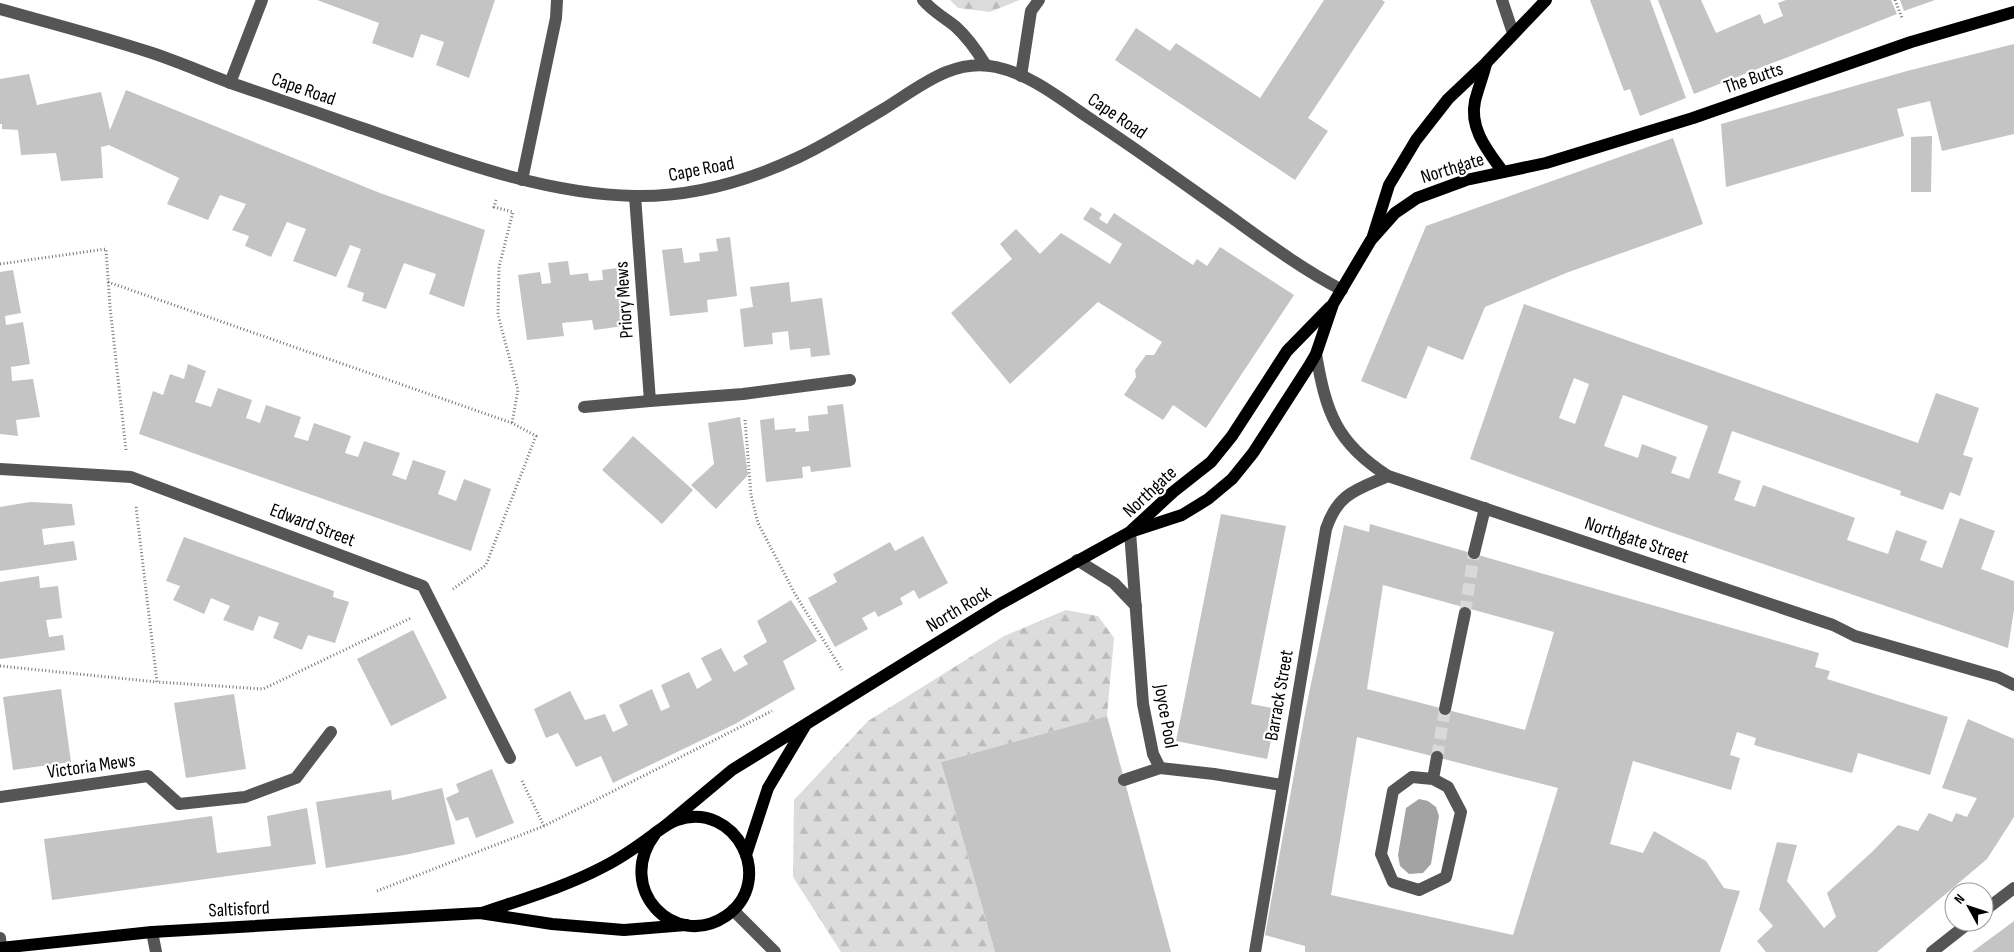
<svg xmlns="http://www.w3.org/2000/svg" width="2014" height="952" viewBox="0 0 2014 952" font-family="'Sofia Sans Condensed',sans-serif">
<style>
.forest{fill:url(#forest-firs)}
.water{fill:#a3a3a3}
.building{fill:#c4c4c4;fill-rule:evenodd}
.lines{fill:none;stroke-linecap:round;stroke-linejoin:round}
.minor-tunnel{stroke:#d9d9d9;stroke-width:12;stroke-dasharray:12 6;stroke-linecap:butt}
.path{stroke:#777;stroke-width:3;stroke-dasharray:1 2.5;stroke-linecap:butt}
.minor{stroke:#555;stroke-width:12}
.major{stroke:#000;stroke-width:12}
.labels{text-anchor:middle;stroke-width:4.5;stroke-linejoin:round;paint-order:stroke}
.street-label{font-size:19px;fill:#000;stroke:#fff}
</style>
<defs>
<pattern id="forest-firs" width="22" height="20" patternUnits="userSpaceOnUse" patternTransform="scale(1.25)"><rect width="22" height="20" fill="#dcdcdc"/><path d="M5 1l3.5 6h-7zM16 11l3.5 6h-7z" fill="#bbb"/></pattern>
</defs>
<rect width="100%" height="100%" fill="#fff"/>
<g class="forest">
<polygon points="950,0 1020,0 990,12 958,8"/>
<polygon points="1066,610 1098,616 1114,638 1107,716 941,762 995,952 841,952 793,877 794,800 868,721 1004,636"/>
</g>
<polygon class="water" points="1419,799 1428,801 1436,807 1439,816 1431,864 1423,873 1409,874 1400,866 1398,855 1406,808"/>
<g class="building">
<polygon points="317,0 495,0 469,78 436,65 444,42 421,34 413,58 372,43 379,23"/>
<polygon points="1324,0 1382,0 1385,2 1308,118 1328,131 1295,180 1115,60 1136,28 1170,51 1176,43 1260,98"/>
<polygon points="1590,0 1650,0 1686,98 1640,116 1630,89 1624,91"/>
<polygon points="1658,0 1701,0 1716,33 1760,14 1764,24 1783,16 1778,3 1786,0 1891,0 1897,14 1694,94"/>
<polygon points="1900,0 1935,0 1904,11"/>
<polygon points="2014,44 2014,134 1942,151 1930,101 1897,109 1904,136 1726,187 1721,124 1907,71"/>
<polygon points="29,74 37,105 101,92 110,130 126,90 380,193 485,230 464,307 429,294 436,274 404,263 386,309 362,301 364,293 347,287 361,249 350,245 336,277 293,261 306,229 287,222 271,257 245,246 249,236 232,230 246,204 220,195 208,220 167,204 179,178 109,145 101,147 103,178 61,181 56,153 21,155 18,130 2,129 2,124 0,124 0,79"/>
<polygon points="1932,136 1931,192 1911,192 1911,137"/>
<polygon points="1673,138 1703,224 1566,273 1485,307 1463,360 1428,346 1406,399 1361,381 1426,226"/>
<polygon points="1091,207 1102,214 1099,219 1107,224 1114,213 1193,265 1197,259 1207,266 1220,247 1294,295 1206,428 1173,405 1163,420 1124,395 1136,377 1135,370 1146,355 1154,355 1162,342 1098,302 1010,384 951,313 1012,259 1000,244 1016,229 1040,254 1061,233 1110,264 1122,244 1083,219"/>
<polygon points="730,237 737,296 707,300 708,312 670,316 662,250 682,248 684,263 700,261 699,253 718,251 716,239"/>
<polygon points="568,261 570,275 588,273 589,281 603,280 602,270 617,268 624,326 594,330 592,320 562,323 564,336 527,340 518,275 540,272 542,284 551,283 548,263"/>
<polygon points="13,270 21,313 5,316 6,325 23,322 30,364 11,367 12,381 33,379 40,417 16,420 18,436 0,434 0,272"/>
<polygon points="789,282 791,302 822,298 830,355 811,357 810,348 790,350 788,331 772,333 773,344 744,347 740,309 753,307 750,287"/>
<path d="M 1524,304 L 1918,443 L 1936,393 L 1979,408 L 1963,455 L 1973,458 L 1960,496 L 1950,492 L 1943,510 L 1900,495 L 1901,491 L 1732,431 L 1718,473 L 1741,481 L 1734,500 L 1755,507 L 1763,485 L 1855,518 L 1847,540 L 1888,554 L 1896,530 L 1927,541 L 1920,560 L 1942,568 L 1960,518 L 1995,531 L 1981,569 L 2014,581 L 2014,610 L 2008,648 L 1653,526 L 1470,459 ZM 1574,378 L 1589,384 L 1575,424 L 1559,418 ZM 1623,395 L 1708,426 L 1689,479 L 1671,473 L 1677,457 L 1642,444 L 1638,458 L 1604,446 Z"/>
<polygon points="188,364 206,371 195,402 211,407 218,388 252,400 246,418 260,423 266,405 301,417 294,437 308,441 314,423 351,436 345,453 358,457 364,441 400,453 392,475 406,480 413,460 446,471 438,494 456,501 464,479 491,489 471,551 139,434 153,391 163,395 170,374 184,379"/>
<polygon points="843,404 851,467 811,472 810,466 802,467 803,478 766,482 760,420 774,418 775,430 796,428 795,432 809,431 808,416 828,414 827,406"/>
<polygon points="740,417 748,475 716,509 691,485 714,464 708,423"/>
<polygon points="633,436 693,490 662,524 602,470"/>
<polygon points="30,502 72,504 75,525 42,529 44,545 74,541 77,560 0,571 0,507"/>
<polygon points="1221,514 1286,526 1251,704 1278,709 1267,759 1176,741"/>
<path d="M 1370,524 L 1819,653 L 1815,667 L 1830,671 L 1827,679 L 1948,717 L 1930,775 L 1858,753 L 1852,773 L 1754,745 L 1756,738 L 1737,732 L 1730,755 L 1740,758 L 1731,790 L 1633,761 L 1610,844 L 1643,853 L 1654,831 L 1706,861 L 1724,888 L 1740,891 L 1720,952 L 1305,952 L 1305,946 L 1265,935 L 1306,708 L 1344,525 L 1369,532 ZM 1383,585 L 1554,632 L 1525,730 L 1367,689 ZM 1357,737 L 1558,788 L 1513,935 L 1331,895 Z"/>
<polygon points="923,536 948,583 919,599 914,590 900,598 903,604 878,617 875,611 862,618 868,629 835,647 808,598 837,582 833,574 890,542 895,551"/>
<polygon points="184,537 334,591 333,597 349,602 335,643 308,635 302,650 273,638 279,623 259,616 253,631 223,620 230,606 211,598 204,614 173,600 180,586 166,581"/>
<polygon points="39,576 40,588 58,586 62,618 46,620 49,637 63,635 65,650 0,659 0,582"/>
<polygon points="791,600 817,641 783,661 795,689 735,724 613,783 601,756 576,767 558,733 546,738 534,709 570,691 585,720 605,714 613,732 628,725 619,705 652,689 661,711 670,707 661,685 689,672 697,689 712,680 701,658 721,648 734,672 748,664 743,656 767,642 757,621"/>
<polygon points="413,630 447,698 391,726 357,659"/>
<polygon points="61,689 71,762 13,770 3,697"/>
<polygon points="234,694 246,769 186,778 174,703"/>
<polygon points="1107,716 1171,952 995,952 941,762"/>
<polygon points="1968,719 2014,739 2014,817 1987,859 1877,952 1766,952 1757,941 1773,926 1759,910 1777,842 1797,845 1787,881 1824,928 1836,917 1827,893 1873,851 1898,825 1918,831 1929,813 1952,822 1956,813 1967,817 1977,798 1942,788"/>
<polygon points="492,769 514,823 476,838 468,817 456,821 446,798 459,792 456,784"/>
<polygon points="442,788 455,844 405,855 326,868 316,802 391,790 392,800"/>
<polygon points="307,808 316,864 52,900 44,839 212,816 217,853 271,846 267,816"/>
<polygon points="2014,921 2014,952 1972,952 2002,930"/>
</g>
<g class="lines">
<g class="minor-tunnel">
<polyline points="1465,613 1474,553"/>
<polyline points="1437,757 1445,709"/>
</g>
<g class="path">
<polyline points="1895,0 1902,18"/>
<polyline points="496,200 494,207 513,212 499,267 498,315 518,390 512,423"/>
<polyline points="0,264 106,249 110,307 126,450"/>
<polyline points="108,282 512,423 536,436 486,565 453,589"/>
<polyline points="745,420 751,495 758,523 795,594 842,670"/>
<polyline points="136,507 157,682 263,689 411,618"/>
<polyline points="0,666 157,682"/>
<polyline points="522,781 544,826"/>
<polyline points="377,891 544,826 772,711"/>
</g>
<g class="minor">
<path d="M 923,0 C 932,11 945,18 956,27 C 968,38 977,51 985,64"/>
<polyline points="1502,0 1513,33"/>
<path d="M 0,9 C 50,23 100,36 149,52 C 177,61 204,73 231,83 C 271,97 311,110 350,124 C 442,155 537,194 635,196 C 692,197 748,181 799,157 C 827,144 855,126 882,110 C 917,89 952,57 996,67 C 1029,74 1058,97 1086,116 C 1135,148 1183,183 1231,217 C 1267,243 1302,269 1342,290"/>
<polyline points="1021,76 1031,11 1039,0"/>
<polyline points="230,83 262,0"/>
<polyline points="522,180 556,18 557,0"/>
<polyline points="635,196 650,401 743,394 850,380"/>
<path d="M 1316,354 C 1326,412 1336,443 1388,476 L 1833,625 L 1855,636 L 1998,677 L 2014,685"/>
<polyline points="584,407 650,401"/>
<polyline points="0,469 131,477 423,586 510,758"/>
<polyline points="1130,532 1143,704 1153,754 1160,768"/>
<polyline points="1474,553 1485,508"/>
<polyline points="1077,560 1114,583 1136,606"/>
<polyline points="1445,709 1465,613"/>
<polyline points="1433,779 1448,787 1461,812 1446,877 1419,890 1393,882 1381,854 1393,791 1412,777 1433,779 1437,757"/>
<polyline points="1124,780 1160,768 1214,774 1282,785"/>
<polyline points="0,797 148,776 179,804 245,797 296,778 331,732"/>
<polyline points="733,910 775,952"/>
<polyline points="1984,911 2014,888"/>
<polyline points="152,932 156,952"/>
<polyline points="0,938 1,948"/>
<path d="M 1255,952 L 1326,529 C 1338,493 1356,490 1388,476"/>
<polyline points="1932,952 1970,922"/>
</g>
<g class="major">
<path d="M 1486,64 C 1483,76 1478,89 1475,101 C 1469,129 1488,151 1503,172"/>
<polyline points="1373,236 1389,185 1416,140 1448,99 1486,63 1546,0"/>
<polyline points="1132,530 1173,492 1211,462 1232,436 1287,351 1330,307"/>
<polyline points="665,826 732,770 1000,604 1130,532 1182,515 1208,499 1232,479 1253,453 1309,366 1316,354 1333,304 1371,240 1395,213 1417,198 1466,180 1546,163 1693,118 1911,42 2014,12"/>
<polyline points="746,855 768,788 805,726"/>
<path d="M 482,913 C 523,899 565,887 603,867 C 621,858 638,846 654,834 C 661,829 668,823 677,820 C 736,800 777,881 726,916 C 674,951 614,888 655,834"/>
<polyline points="0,948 152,932 480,913 552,924 624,930 686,925"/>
</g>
</g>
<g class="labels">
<g class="street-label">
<text transform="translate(1753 77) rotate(-19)" y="7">The Butts</text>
<text transform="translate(304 88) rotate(19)" y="7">Cape Road</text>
<text transform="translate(1118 115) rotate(34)" y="7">Cape Road</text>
<text transform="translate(1452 167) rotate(-17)" y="7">Northgate</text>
<text transform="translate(701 168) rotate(-11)" y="7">Cape Road</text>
<text transform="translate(623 300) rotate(-94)" y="7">Priory Mews</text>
<text transform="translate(1149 491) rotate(-43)" y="7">Northgate</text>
<text transform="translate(313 524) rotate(21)" y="7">Edward Street</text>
<text transform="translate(1637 539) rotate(19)" y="7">Northgate Street</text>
<text transform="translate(958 608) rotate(-31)" y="7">North Rock</text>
<text transform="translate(1278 695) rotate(-80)" y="7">Barrack Street</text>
<text transform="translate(1167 716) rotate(80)" y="7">Joyce Pool</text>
<text transform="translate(91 765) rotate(-8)" y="7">Victoria Mews</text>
<text transform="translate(239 908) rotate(-3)" y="7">Saltisford</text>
</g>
</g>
<g transform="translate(1969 907) rotate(310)"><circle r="24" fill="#ffffff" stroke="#999999"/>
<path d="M0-4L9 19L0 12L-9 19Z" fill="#000000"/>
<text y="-8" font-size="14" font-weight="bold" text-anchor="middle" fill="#000000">N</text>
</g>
</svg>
